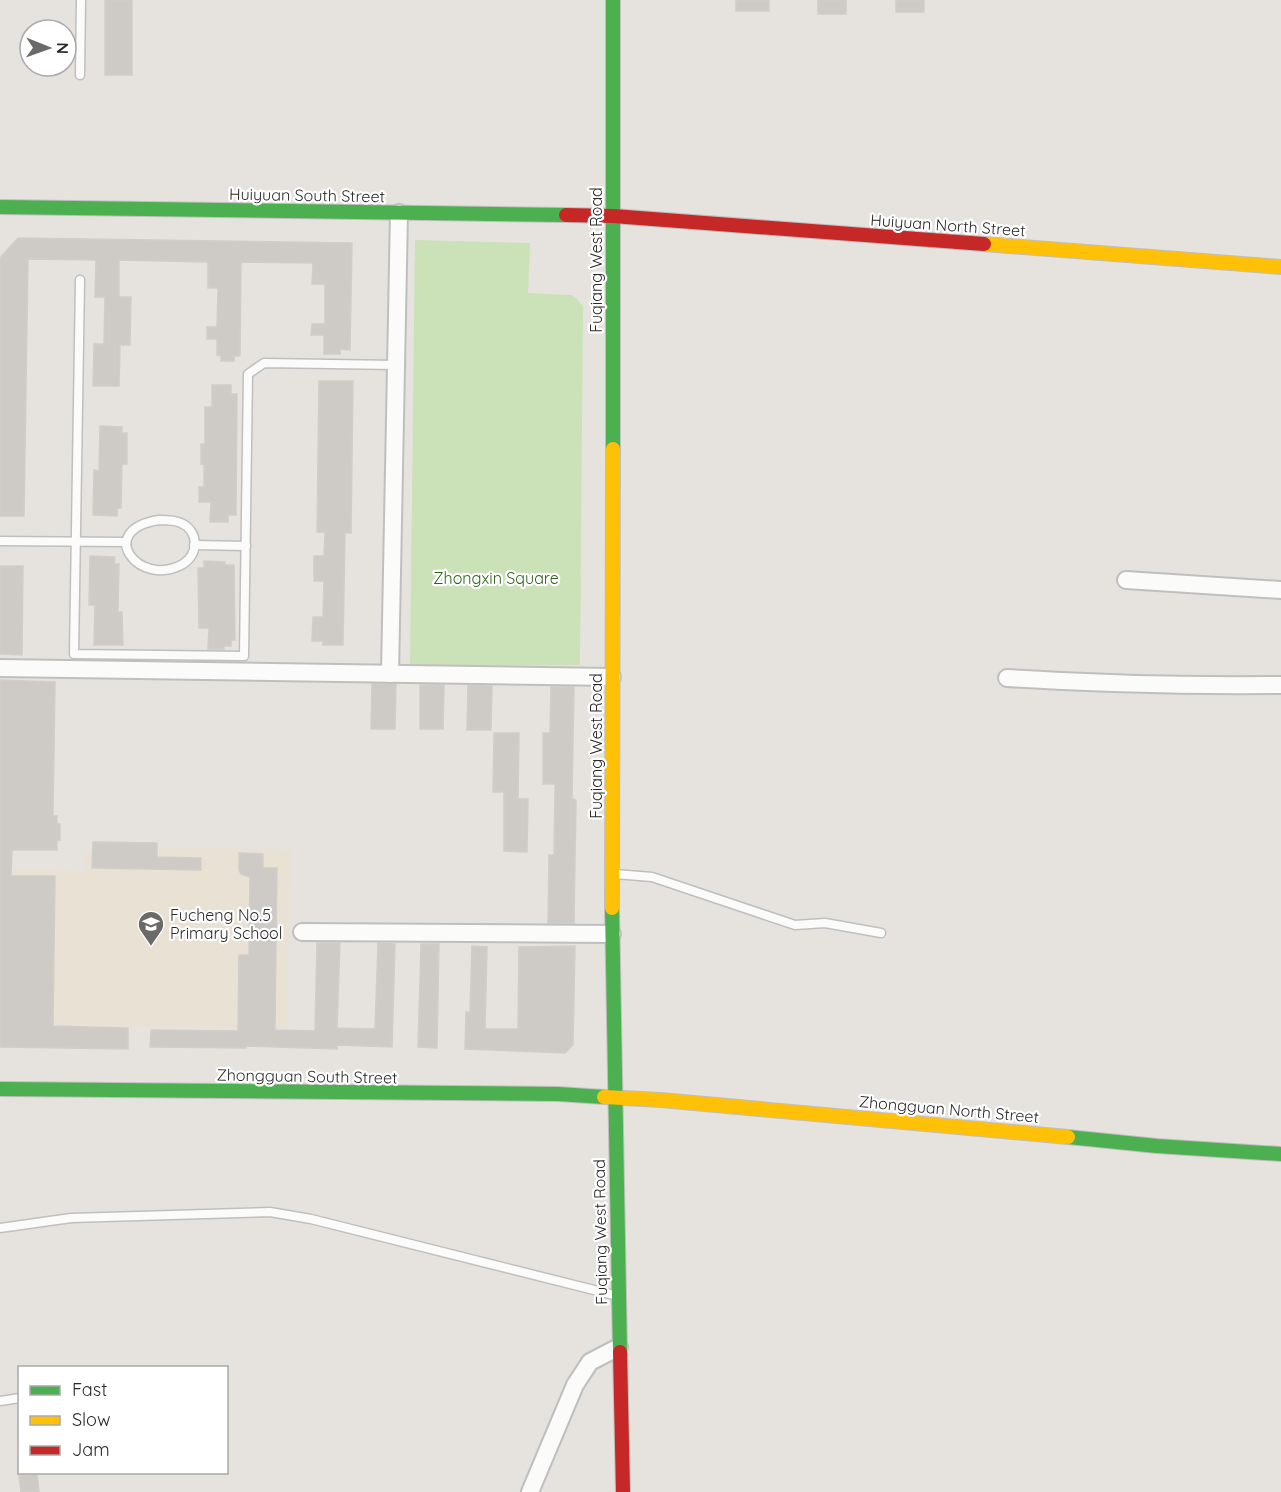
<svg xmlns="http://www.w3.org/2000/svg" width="1281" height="1492" viewBox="0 0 1281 1492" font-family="Quicksand,sans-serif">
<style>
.education{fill:#e9e1d3}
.green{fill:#cbe1b8}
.building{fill:#cecbc7;stroke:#d1ceca;stroke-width:1.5}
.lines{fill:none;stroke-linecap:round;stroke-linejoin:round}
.lane-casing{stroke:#c0bfbf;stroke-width:11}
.street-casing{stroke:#c0bfbf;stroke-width:20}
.fast-casing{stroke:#c0bfbf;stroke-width:16}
.slow-casing{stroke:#c0bfbf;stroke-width:16}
.jam-casing{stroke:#c0bfbf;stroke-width:16}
.lane{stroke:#fbfbfa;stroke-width:8}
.street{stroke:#fbfbfa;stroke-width:16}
.fast{stroke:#4caf50;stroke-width:14}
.slow{stroke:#ffc107;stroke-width:14}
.jam{stroke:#c62828;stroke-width:14}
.labels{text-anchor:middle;stroke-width:4.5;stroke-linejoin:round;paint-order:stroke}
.street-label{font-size:16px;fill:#292929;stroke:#fff}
.park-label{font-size:16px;fill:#2f621c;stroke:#fff}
.poi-label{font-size:16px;fill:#292929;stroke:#fff;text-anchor:start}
</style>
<rect width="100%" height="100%" fill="#e6e3de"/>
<polygon class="education" points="159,847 290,850 287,1028 12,1024 14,869 85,871 86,854 159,856"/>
<polygon class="green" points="415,240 530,243 528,293 571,295 576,298 583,306 580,665 410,666"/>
<g class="building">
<rect x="105" y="0" width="27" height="75"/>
<rect x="736" y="0" width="33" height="11"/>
<rect x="818" y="0" width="28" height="14"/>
<rect x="896" y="0" width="28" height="12"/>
<polygon points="18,238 352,243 350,350 340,349 340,354 324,354 324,335 311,335 312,324 325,324 325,284 312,284 313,263 241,262 240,356 234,356 234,361 221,361 221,356 217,355 217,339 207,339 207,327 217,327 218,288 208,288 208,262 119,260 119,297 131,297 130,345 120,345 119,386 93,386 94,344 104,344 105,297 95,297 96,260 28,259 24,516 0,516 0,258"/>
<polygon points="319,381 353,381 351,533 345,533 343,645 323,645 323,641 312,641 313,617 323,617 324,581 314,581 314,556 324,556 325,532 317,532"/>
<polygon points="212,385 231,385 231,394 237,394 236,515 228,515 228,522 210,522 211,502 199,502 199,487 204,487 204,464 201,464 201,444 205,444 205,407 212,407"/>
<polygon points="100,426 122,427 122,433 127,433 127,464 122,464 121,508 117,508 117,516 93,515 94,470 99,471"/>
<polygon points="90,556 115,557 114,564 119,564 118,612 122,612 123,645 94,645 95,605 89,605"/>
<polygon points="204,561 225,562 225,565 234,565 235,640 231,640 231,646 224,646 224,649 208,649 209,628 199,628 198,568 204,568"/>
<polygon points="0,566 23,566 22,655 0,654"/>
<polygon points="0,680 55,682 53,816 57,816 57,824 60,824 60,840 57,840 57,850 12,850 11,876 55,876 53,1026 128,1028 128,1049 0,1047"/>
<polygon points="372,684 396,684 395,729 371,729"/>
<polygon points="420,685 444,685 443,729 420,729"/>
<polygon points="468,685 492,686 491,730 467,730"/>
<polygon points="551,687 574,687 572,799 576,800 574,923 548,923 549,855 554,855 555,784 543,784 543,733 550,733"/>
<polygon points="494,733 519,733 518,799 528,799 527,852 504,851 504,792 493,792"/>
<polygon points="93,842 157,843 157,857 201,858 201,870 92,868"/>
<polygon points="239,853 263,854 263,868 277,868 275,1030 315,1031 317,943 340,943 337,1028 375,1029 378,943 395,944 392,1047 337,1045 337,1049 246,1046 246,1048 150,1047 151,1030 238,1031 239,955 249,955 250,877 241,874 239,870"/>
<polygon points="421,944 439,944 437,1048 418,1047"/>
<polygon points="472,946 487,947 485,1029 518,1029 519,947 575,946 573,1045 565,1053 465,1049 466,1012 470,1012"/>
<polygon points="37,1474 39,1492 21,1492 19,1476"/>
</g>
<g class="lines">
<g class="lane-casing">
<g id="lane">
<polyline points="80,75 81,0"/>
<polyline points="80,280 74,654 244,656 248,374 264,363 396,365"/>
<path d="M 159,520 C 166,520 175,520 181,523 C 199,531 199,554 183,564 C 139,589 94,530 159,520 Z"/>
<polyline points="0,541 126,542"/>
<polyline points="194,545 246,546"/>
<polyline points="615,874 652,877 795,925 825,923 881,933"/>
<polyline points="0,1228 71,1218 270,1212 311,1219 618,1296"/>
<polyline points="0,1401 20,1398"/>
</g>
</g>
<g class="street-casing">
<g id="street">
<polyline points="1126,580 1281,590"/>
<polyline points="0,668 612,677"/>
<polyline points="390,674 399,213"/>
<path d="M 1007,678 C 1098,684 1190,686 1281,685"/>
<polyline points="302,932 612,934"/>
<polyline points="530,1492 575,1385 590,1362 619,1347"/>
</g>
</g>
<g class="fast-casing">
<g id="fast">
<polyline points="0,207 566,215"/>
<polyline points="613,449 613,0"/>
<polyline points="612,908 620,1352"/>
<polyline points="0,1089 558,1094 604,1097"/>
<polyline points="1068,1137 1157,1146 1281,1154"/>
</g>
</g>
<g class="slow-casing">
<g id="slow">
<polyline points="984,244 1281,267"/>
<polyline points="612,908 613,449"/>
<polyline points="604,1097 661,1100 1068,1137"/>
</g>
</g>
<g class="jam-casing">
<g id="jam">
<polyline points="566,215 613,216 984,244"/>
<polyline points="620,1352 623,1492"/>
</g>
</g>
<use href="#lane" class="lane"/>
<use href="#street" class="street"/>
<use href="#fast" class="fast"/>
<use href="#slow" class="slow"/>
<use href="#jam" class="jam"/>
</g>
<defs>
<g id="school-pin" transform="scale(1.35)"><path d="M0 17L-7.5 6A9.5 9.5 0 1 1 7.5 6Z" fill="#6b6a68" stroke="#fff"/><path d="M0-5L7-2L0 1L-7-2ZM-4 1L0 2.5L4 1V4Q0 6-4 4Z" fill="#fff"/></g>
</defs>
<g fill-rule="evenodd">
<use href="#school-pin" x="151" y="924"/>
</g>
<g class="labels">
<g class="street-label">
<text transform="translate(307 195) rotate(1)" y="6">Huiyuan South Street</text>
<text transform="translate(948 225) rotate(4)" y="6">Huiyuan North Street</text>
<text transform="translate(596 260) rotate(-90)" y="6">Fuqiang West Road</text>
<text transform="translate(596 746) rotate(-90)" y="6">Fuqiang West Road</text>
<text transform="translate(307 1076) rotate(1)" y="6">Zhongguan South Street</text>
<text transform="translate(949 1109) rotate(5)" y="6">Zhongguan North Street</text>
<text transform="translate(600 1232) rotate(-91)" y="6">Fuqiang West Road</text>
</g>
<g class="park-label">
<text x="496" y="584">Zhongxin Square</text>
</g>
<g class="poi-label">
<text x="170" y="921">Fucheng No.5<tspan x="170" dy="18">Primary School</tspan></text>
</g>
</g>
<rect x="18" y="1366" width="210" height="108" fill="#ffffff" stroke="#a9a9a9" stroke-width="1.5"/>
<rect x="30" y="1386" width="30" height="9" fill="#4caf50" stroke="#a9a9a9" stroke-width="1.5"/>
<text x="72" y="1396" font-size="18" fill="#292929">Fast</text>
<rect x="30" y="1416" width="30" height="9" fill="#ffc107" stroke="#a9a9a9" stroke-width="1.5"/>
<text x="72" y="1426" font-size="18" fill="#292929">Slow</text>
<rect x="30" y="1446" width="30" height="9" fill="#c62828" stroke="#a9a9a9" stroke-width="1.5"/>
<text x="72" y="1456" font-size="18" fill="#292929">Jam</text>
<g transform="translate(48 48) rotate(91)"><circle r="28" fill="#ffffff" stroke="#a9a9a9" stroke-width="1.5"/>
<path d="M0-4.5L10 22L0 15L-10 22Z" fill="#6b6a68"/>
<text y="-9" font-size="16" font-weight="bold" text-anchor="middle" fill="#292929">N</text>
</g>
</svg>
